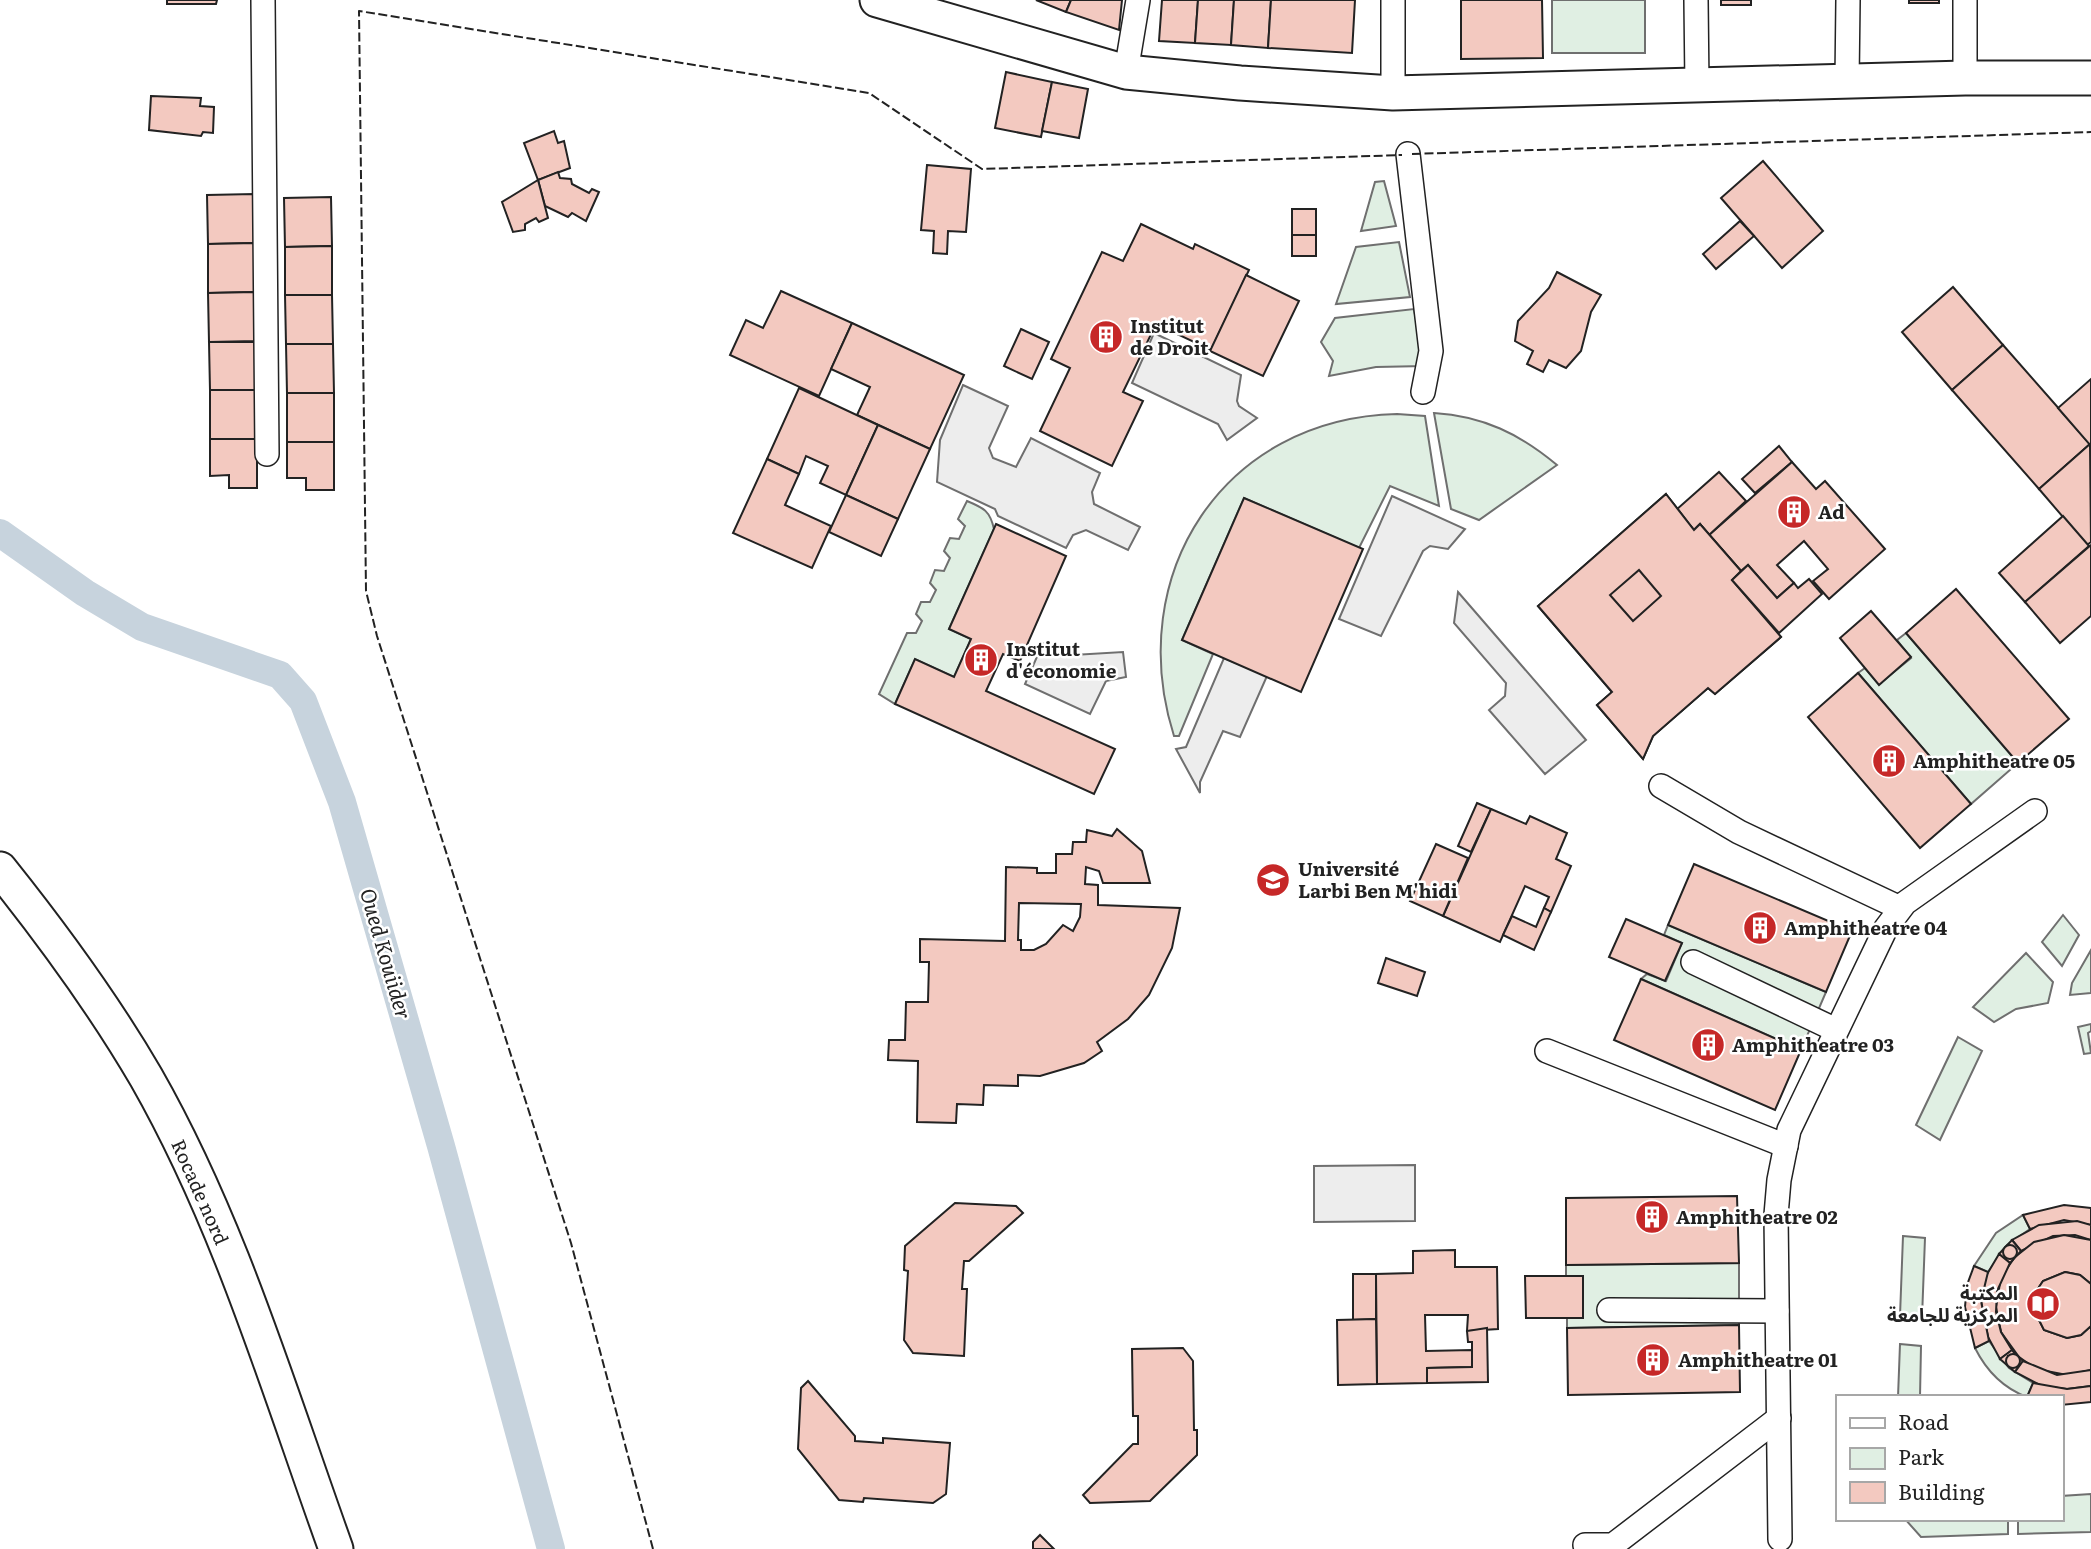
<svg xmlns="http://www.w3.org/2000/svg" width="2091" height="1549" viewBox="0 0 2091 1549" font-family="Literata,'Noto Sans Arabic',serif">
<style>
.green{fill:#e0efe3;stroke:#6f6f6f;stroke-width:2}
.parking{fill:#ededed;stroke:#6f6f6f;stroke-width:2}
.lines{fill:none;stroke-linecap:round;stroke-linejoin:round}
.canal{stroke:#c7d3dd;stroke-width:28}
.building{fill:#f3c9c0;stroke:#222;stroke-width:2;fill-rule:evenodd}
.street-casing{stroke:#222;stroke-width:26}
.secondary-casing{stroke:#222;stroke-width:37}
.street{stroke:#fff;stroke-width:23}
.secondary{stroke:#fff;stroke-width:33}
.fence{stroke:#222;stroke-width:2;stroke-dasharray:9 3.5;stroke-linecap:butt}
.labels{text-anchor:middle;stroke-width:5;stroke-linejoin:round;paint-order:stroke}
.poi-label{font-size:19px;font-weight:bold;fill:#222;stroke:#fff;text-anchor:start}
.street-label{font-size:19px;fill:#222;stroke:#fff}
.water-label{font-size:21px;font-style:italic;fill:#222;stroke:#fff}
</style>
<rect width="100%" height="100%" fill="#fff"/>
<g class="green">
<rect x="1552" y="0" width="93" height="53"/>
<polygon points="1384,181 1396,226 1361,231 1375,182"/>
<polygon points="1399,242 1410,297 1336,304 1356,247"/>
<polygon points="1414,309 1424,366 1376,367 1329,376 1333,361 1321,342 1335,318"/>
<path d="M 1434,413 C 1483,416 1520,434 1557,465 L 1479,520 L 1451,509 Z"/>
<path d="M 1397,414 L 1425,416 L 1439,506 L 1390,486 L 1359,548 L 1244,498 L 1182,640 L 1213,654 L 1179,736 L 1174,736 C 1123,575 1223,418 1397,414 Z"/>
<path d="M 967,501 C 984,508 990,511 994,529 L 949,629 L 971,639 L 954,677 L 915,659 L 895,704 L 879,694 L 907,633 L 916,633 L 922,621 L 916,614 L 921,602 L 930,602 L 936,590 L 930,583 L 935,570 L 944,571 L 950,558 L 944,551 L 950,538 L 959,539 L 965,526 L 958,519 Z"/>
<polygon points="1906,633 2018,763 1971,804 1858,673 1865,668 1879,684 1911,658 1897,640"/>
<polygon points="2063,915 2079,935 2062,966 2042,942"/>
<polygon points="1668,925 1826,992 1801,1050 1641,979 1647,974 1666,981 1682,943 1664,935"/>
<polygon points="2091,950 2091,993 2070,995 2072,983"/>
<polygon points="2026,953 2053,982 2048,1003 2016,1009 1994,1022 1973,1007"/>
<polygon points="2091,1024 2091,1031 2088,1033 2091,1053 2084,1054 2078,1027"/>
<polygon points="1958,1037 1982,1051 1940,1140 1916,1125"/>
<polygon points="2023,1215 2030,1229 2007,1245 1988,1272 1974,1266 1996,1233"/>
<polygon points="1903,1236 1925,1238 1922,1318 1900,1316"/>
<polygon points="1739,1263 1739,1325 1567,1328 1567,1318 1583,1317 1583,1276 1566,1276 1566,1265"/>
<path d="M 1989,1341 L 2009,1368 L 2033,1383 L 2027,1397 C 2003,1388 1986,1370 1975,1348 Z"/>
<polygon points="1900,1344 1921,1346 1920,1397 1898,1397"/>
<polygon points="2091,1494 2091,1532 2018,1534 2018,1519 2061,1519 2061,1496"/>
<polygon points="1905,1519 2008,1519 2008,1534 1921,1537"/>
</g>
<g class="parking">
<polygon points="1154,333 1241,375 1237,401 1239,406 1257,418 1227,440 1218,424 1132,383"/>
<polygon points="963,385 1008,406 989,448 993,458 1016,467 1031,438 1100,473 1092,492 1094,504 1140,527 1128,550 1086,530 1073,535 1066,548 998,516 995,509 937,482 940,440"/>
<polygon points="1392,496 1465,529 1448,549 1430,546 1423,551 1381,636 1339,619"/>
<polygon points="1458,592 1586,740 1545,774 1489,710 1505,696 1506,683 1454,623"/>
<polygon points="1043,643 1073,655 1123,652 1126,677 1106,681 1090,714 1025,684"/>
<polygon points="1224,658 1267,676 1240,737 1223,731 1200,782 1200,793 1176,749 1186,747"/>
<polygon points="1415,1165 1415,1221 1314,1222 1314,1166"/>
</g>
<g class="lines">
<polyline class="canal" points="0,533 85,593 142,627 280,675 303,701 342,802 441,1146 551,1549"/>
</g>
<g class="building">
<polygon points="167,0 217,0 216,4 167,4"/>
<polygon points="1036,0 1071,0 1066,12"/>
<polygon points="1071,0 1122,0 1119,30 1066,12"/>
<polygon points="1162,0 1198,0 1195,43 1159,41"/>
<polygon points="1198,0 1234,0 1231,45 1195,43"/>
<polygon points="1234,0 1271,0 1268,48 1231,45"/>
<polygon points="1271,0 1355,0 1352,53 1268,48"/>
<polygon points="1461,0 1542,0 1543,58 1461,59"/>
<rect x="1721" y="0" width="30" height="5"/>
<rect x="1909" y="0" width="30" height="3"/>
<polygon points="1006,72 1052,82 1041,137 995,128"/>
<polygon points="1052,82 1088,89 1079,138 1042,131"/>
<polygon points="151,96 201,98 200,106 214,107 213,133 203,132 201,136 149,130"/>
<polygon points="554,131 558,143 564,141 570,168 538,180 524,143"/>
<polygon points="1763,161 1823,231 1782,268 1721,198"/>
<polygon points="927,165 971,169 966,232 948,231 947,254 933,253 934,231 921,230"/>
<polygon points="558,172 560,178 571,179 572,184 589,193 592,189 599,192 586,221 572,213 568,217 545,206 538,180"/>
<polygon points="538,180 548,218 539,222 536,218 525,224 525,230 513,232 502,202"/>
<polygon points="254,194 255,243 208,244 207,195"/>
<polygon points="331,197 332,246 285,247 284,198"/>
<rect x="1292" y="209" width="24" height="26"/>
<polygon points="1740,221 1754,236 1716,269 1703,254"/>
<polygon points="1141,224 1193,249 1195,244 1249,270 1211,350 1156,324 1123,392 1143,401 1112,466 1040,431 1070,368 1051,359 1102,252 1123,261"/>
<rect x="1292" y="235" width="24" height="21"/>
<polygon points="255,243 255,292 208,293 208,244"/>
<polygon points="332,246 332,295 285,295 285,247"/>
<polygon points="1557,272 1601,295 1591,312 1581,351 1566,368 1549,360 1543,372 1527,364 1533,351 1515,341 1518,321 1549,288"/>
<polygon points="1246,275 1299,301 1263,376 1210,351"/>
<polygon points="1953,287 2003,345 1952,390 1902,332"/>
<polygon points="781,291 852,323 819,396 730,355 746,320 763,328"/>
<polygon points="255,292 256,341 209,342 208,293"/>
<polygon points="285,295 332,295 333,344 286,344"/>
<polygon points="852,323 964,375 930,449 857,415 870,387 831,369"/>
<polygon points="1021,329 1049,342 1032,379 1004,366"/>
<polygon points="209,342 256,342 257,390 210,390"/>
<polygon points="286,344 333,344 334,393 287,393"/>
<polygon points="2003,345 2090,444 2039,489 1952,390"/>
<polygon points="2091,379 2091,446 2058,408"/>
<polygon points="799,388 878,425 846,495 820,483 828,466 806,456 799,474 767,459"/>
<polygon points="210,390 256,390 257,439 210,439"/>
<rect x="287" y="393" width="47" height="49"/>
<polygon points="878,425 930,449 898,519 846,495"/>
<polygon points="210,439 257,439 257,488 229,488 229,475 210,476"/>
<polygon points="287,442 334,442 334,490 306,490 306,478 287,478"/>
<polygon points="2090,444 2091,542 2087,545 2039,489"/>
<polygon points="1779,446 1792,462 1755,493 1742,479"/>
<polygon points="767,459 799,474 785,505 831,526 812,568 733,533"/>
<polygon points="1792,462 1816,489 1825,481 1885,549 1829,599 1813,581 1828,569 1804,541 1777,565 1794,583 1777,598 1748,565 1741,571 1709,535"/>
<polygon points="1719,472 1746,501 1709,535 1700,524 1694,530 1676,510"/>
<path d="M 1666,494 L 1694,530 L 1700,524 L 1741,571 L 1732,580 L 1781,637 L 1715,694 L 1708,688 L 1653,736 L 1643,759 L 1597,705 L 1612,692 L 1538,606 ZM 1639,570 L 1661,596 L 1633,621 L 1610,595 Z"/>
<polygon points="1666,494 1694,530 1700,524 1741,571 1732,580 1781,637 1715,694 1708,688 1653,736 1643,759 1597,705 1612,692 1538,606"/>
<polygon points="846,495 898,519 881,556 829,532"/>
<polygon points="1244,498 1363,549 1301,692 1182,640"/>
<polygon points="2063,516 2089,546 2025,602 1999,573"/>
<polygon points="996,524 1066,556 1020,661 1003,654 986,691 1115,749 1094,794 895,704 915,659 954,677 971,639 949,629"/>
<polygon points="2091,545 2091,616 2060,643 2025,602"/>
<polygon points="1748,565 1777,598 1794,583 1798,588 1809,579 1822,594 1779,633 1732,580"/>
<polygon points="1639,570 1661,596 1633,621 1610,595"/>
<polygon points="1956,589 2069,719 2018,763 1906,633"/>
<polygon points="1871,611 1911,657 1879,685 1840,638"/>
<polygon points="1858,673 1971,804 1920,848 1808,717"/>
<polygon points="1477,803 1491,809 1471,852 1458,846"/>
<polygon points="1491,809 1526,824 1530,816 1567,833 1556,859 1571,866 1551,912 1544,908 1549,897 1525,886 1500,942 1443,916"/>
<path d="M 1117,829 L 1142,851 L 1150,883 L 1103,883 L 1099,871 L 1086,867 L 1085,884 L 1098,885 L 1098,905 L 1180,908 L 1172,948 L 1149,995 L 1128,1019 L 1097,1042 L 1102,1051 L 1084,1063 L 1040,1076 L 1018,1075 L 1018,1086 L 984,1085 L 983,1105 L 957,1104 L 956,1123 L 917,1122 L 918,1061 L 888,1060 L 889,1040 L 905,1040 L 906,1002 L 928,1002 L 929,962 L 920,962 L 920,939 L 1005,941 L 1006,867 L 1037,868 L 1037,873 L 1056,873 L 1056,854 L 1072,854 L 1073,842 L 1086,842 L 1087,830 L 1112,836 ZM 1019,903 L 1081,904 L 1080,917 L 1073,931 L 1063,925 L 1046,944 L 1034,950 L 1021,950 L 1021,940 L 1018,940 Z"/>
<polygon points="1436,844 1468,858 1443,916 1410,901"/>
<polygon points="1694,864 1852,931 1826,992 1668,925"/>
<polygon points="1544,908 1551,912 1534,950 1503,935 1512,916 1536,927"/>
<polygon points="1626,919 1682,943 1665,981 1609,957"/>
<polygon points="1386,958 1425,972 1417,996 1378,983"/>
<polygon points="1641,979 1801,1050 1775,1110 1614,1040"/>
<polygon points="1737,1196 1739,1263 1566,1265 1566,1198"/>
<polygon points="955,1203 1016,1206 1023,1213 969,1261 964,1261 962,1289 967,1289 964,1356 913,1353 904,1340 908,1271 904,1270 905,1246"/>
<polygon points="2064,1205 2091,1208 2091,1225 2064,1220 2030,1229 2023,1215"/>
<polygon points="2077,1221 2091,1225 2091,1240 2075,1235 2053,1236 2021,1251 2012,1240 2039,1225"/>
<polygon points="2064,1235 2091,1240 2091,1370 2067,1375 2036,1369 2019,1357 2001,1332 1996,1307 2001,1277 2015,1257 2034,1242"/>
<polygon points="2012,1240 2021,1251 2010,1263 1999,1254"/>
<circle cx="2010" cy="1252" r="7"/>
<polygon points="1455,1250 1455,1267 1497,1267 1498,1329 1467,1331 1468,1315 1425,1315 1426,1351 1472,1350 1472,1367 1427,1368 1427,1383 1377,1384 1376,1274 1413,1273 1413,1251"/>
<polygon points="1999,1254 2010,1263 1997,1291 1996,1312 2001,1332 2012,1350 2000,1359 1988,1337 1981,1301 1986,1276"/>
<polygon points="1974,1266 1988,1272 1981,1301 1989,1341 1975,1348 1965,1307 1967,1285"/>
<polygon points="2065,1272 2080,1275 2091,1284 2091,1326 2081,1335 2067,1338 2044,1330 2033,1308 2035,1293 2043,1281"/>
<polygon points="2065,1272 2080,1275 2091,1284 2091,1326 2081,1335 2067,1338 2044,1330 2033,1308 2035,1293 2043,1281"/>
<polygon points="1353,1274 1376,1274 1376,1319 1353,1320"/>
<polygon points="1525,1276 1583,1276 1583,1318 1526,1318"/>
<polygon points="1376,1319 1377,1384 1338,1385 1337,1320"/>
<polygon points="1739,1325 1740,1392 1568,1395 1567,1328"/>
<polygon points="1487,1328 1488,1382 1427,1383 1427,1368 1472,1367 1472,1342 1468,1342 1467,1331"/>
<polygon points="1183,1348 1193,1361 1194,1430 1197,1430 1197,1455 1150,1501 1090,1503 1083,1495 1133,1444 1138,1444 1138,1416 1133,1416 1132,1349"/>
<polygon points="2012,1350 2017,1356 2008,1356 2009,1366 2018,1365 2019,1357 2023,1361 2015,1372 2000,1359"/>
<circle cx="2013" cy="1361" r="7"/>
<polygon points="2023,1361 2057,1375 2091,1370 2091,1386 2067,1389 2042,1386 2015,1372"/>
<polygon points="808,1381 855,1436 855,1441 883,1443 883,1438 950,1443 946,1494 933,1503 864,1498 863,1502 839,1500 798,1449 801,1388"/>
<polygon points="2033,1383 2067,1389 2091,1386 2091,1402 2061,1405 2061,1397 2027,1397"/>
<polygon points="1040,1535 1054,1549 1033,1549 1033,1542"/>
</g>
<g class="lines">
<g class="street-casing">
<g id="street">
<polyline points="263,0 267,454"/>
<polyline points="1393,0 1393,93"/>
<polyline points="1696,0 1697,86"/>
<polyline points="1126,72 1138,0"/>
<polyline points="1965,78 1965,0"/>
<polyline points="1847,81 1848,0"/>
<polyline points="1408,154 1431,351 1423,392"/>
<polyline points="1661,786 1739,832 1900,908"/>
<polyline points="1693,962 1836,1030"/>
<polyline points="1547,1051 1786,1146"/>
<polyline points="1609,1310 1777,1311"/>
<polyline points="1780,1539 1776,1215 1779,1180 1789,1130 1886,928 1905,903 2035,811"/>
<polyline points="1585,1545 1613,1545 1779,1418"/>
</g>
</g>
<g class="secondary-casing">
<g id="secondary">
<polyline points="877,0 1126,72 1240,83 1393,93 1965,78 2091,78"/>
<path d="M 0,869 C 52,934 104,1005 146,1077 C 230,1224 279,1391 336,1549"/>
</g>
</g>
<use href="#street" class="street"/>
<use href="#secondary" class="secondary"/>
<g class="fence">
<polyline points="1412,154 2091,132"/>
<polyline points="653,1549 571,1243 377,636 366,591 359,11 869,93 982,169 1402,155"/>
</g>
</g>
<defs>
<g id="building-disc" transform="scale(1.75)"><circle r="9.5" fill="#c62828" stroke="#fff"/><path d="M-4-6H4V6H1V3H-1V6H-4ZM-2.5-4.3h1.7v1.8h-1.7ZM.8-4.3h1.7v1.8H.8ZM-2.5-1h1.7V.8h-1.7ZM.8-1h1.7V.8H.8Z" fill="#fff"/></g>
<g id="university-disc" transform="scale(1.75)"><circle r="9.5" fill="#c62828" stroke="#fff"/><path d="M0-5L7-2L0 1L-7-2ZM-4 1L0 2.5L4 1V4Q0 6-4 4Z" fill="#fff"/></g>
<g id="library-disc" transform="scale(1.75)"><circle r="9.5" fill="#c62828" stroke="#fff"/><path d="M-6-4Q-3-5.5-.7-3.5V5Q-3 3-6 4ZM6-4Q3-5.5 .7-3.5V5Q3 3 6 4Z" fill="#fff"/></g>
</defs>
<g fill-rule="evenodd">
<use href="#building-disc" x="1106" y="337"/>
<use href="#building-disc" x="1794" y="512"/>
<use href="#building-disc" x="981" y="660"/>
<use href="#building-disc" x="1889" y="761"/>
<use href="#university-disc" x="1273" y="880"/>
<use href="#building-disc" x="1760" y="928"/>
<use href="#building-disc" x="1708" y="1045"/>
<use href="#building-disc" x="1652" y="1217"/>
<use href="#library-disc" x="2043" y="1304"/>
<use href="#building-disc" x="1653" y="1360"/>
</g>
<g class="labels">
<g class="poi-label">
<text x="1130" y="333">Institut<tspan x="1130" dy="22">de Droit</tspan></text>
<text x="1818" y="519">Ad</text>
<text x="1006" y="656">Institut<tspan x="1006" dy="22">d'économie</tspan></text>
<text x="1913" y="768">Amphitheatre 05</text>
<text x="1298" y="876">Université<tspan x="1298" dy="22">Larbi Ben M'hidi</tspan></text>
<text x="1784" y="935">Amphitheatre 04</text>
<text x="1732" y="1052">Amphitheatre 03</text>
<text x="1676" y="1224">Amphitheatre 02</text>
<text x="2018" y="1300" text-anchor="end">المكتبة<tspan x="2018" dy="22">المركزية للجامعة</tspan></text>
<text x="1678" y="1367">Amphitheatre 01</text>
</g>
<g class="street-label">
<text transform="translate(200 1192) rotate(66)" y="7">Rocade nord</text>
</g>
<g class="water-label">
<text transform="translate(385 954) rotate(74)" y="7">Oued Kouiider</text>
</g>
</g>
<rect x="1836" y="1395" width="228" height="126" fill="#ffffff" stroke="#a7a7a7" stroke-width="2"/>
<rect x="1850" y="1418" width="35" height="10" fill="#ffffff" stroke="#a7a7a7" stroke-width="2"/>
<text x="1898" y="1430" font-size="21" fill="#222222">Road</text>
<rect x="1850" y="1448" width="35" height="21" fill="#e0efe3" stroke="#a7a7a7" stroke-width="2"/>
<text x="1898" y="1465" font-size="21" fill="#222222">Park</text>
<rect x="1850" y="1482" width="35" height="21" fill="#f3c9c0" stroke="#a7a7a7" stroke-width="2"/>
<text x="1898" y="1500" font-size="21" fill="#222222">Building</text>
</svg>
